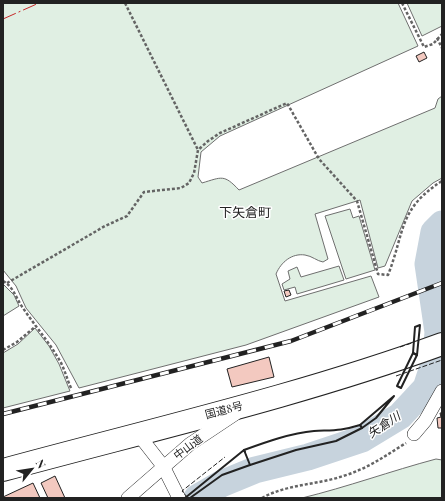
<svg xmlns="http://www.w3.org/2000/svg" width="445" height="501" viewBox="0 0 445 501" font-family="'Playfair Display','Noto Sans JP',serif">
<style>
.green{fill:#e0efe3;stroke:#6f6f6f}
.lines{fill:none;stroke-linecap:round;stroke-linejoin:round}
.river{stroke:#c7d3dd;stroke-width:27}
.building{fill:#f3c9c0;stroke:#222}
.street-casing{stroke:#222;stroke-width:14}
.highway-casing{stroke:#222;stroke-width:24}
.path{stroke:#646464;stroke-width:2.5;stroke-dasharray:3 2;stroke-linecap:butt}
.street{stroke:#fff;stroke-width:13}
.highway{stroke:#fff;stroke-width:22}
.rail-casing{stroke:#222;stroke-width:4.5}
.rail{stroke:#fff;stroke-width:3;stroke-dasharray:9;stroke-linecap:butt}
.fence{stroke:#222;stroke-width:1;stroke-dasharray:5 2;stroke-linecap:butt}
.wall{stroke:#222;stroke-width:2}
.power{stroke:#c62828;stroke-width:1;stroke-dasharray:14 3 2 3;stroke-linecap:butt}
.labels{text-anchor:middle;stroke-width:3;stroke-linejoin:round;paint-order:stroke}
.street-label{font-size:11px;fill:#222;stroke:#fff}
.water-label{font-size:12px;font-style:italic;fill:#222;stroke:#fff}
.quarter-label{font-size:13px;fill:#222;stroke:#fff}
</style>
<rect width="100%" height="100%" fill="#fff"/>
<g class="green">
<path d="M 3,3 L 398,3 L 418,46 L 220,136 L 201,152 L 198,177 L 202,183 C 222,177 224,174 239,190 L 435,108 L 438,99 L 442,96 L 442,178 L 433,183 L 412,201 L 385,266 L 378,268 L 360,200 L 315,214 L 328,259 L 323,262 C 317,261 312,256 305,255 C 292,253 281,262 276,274 L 285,301 L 371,276 L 379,297 L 246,345 L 79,388 L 56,345 L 26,308 L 16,286 L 3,270 Z"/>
<polygon points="407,3 442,3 442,26 422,36"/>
<polygon points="350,209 353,218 359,216 375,270 346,279 325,216"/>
<polygon points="339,266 344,280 297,294 295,287 284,290 282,284 290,279 288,271 297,267 301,277"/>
<polygon points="3,284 14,295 19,306 3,316"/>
<polygon points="35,328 49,346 59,364 70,391 3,408 3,353 18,344"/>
<path d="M 436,459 L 442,460 L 442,498 L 302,498 C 347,487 391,471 436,459 Z"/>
</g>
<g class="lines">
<polyline class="river" points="197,498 221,484 255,470 308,457 362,439 400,416 426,388 436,358 438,332 428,264 434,232 442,224"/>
</g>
<g class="building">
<polygon points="424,52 427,58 419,62 416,56"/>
<polygon points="289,290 291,295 286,297 284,291"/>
<polygon points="269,357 274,377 232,387 227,369"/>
<polygon points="440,413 442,413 442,431 442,428 438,428 437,418 441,417"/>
<polygon points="55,476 65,498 48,498 41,483"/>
<polygon points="33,483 40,498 3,498 3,497"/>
</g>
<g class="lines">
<g class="street-casing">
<g id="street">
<polyline points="138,434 163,466 179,498"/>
<polyline points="414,434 425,421 442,391"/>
<polyline points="128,498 190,444 235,414"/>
</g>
</g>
<g class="highway-casing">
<path id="highway" d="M 3,470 C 150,430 299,396 442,344"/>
</g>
<g class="path">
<polyline points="125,3 198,150"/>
<polyline points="402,3 424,47 433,44 442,34"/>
<polyline points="437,38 442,48"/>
<path d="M 3,281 C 14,287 16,299 23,308 C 35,326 49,342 60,361 C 65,370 67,380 72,390"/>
<path d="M 7,283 L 105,226 L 127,216 L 144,192 L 181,188 L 189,183 L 194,173 L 198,150 L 208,141 L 220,133 L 287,103 L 319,159 L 357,201 L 378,274 L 388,275 C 405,232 398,209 442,181"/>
<polyline points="3,350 17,342 36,326"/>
<path d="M 262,498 C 287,484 317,485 343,476 C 367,469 385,456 406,443"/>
</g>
<use href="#street" class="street"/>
<use href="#highway" class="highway"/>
<g class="rail-casing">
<polyline id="rail" points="3,414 291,341 442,283"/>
</g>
<use href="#rail" class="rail"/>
<g class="fence">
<polyline points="400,347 412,343"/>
<polyline points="396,376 442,360"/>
<polyline points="188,498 182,491 225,457"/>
</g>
<g class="wall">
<polygon points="420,325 417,355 413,353 415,327"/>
<polygon points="413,353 417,355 401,388 397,386"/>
<polygon points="394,396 376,418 362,428 360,425"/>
<path d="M 360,425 L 362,428 L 336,441 L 296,450 L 250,465 L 244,450 C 266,442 291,433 314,431 C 333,430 341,431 360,425 Z"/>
<polyline points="185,498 244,450 245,452"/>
<polyline points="190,498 222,475 250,465"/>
</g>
<polyline class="power" points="3,19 39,3"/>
</g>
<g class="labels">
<g class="street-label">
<text transform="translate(224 410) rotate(-15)" y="4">国道8号</text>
<text transform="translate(188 447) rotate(-37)" y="4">中山道</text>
</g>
<g class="water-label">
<text transform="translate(384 425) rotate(-33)" y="4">矢倉川</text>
</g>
<g class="quarter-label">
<text x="245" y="217">下矢倉町</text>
</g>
</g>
<rect width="445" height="501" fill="none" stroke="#222222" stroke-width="8"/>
<g transform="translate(32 469) rotate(60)" stroke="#ffffff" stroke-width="3" paint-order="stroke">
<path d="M0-3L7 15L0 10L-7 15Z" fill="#222222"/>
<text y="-6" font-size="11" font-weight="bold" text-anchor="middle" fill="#222222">N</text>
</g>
</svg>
